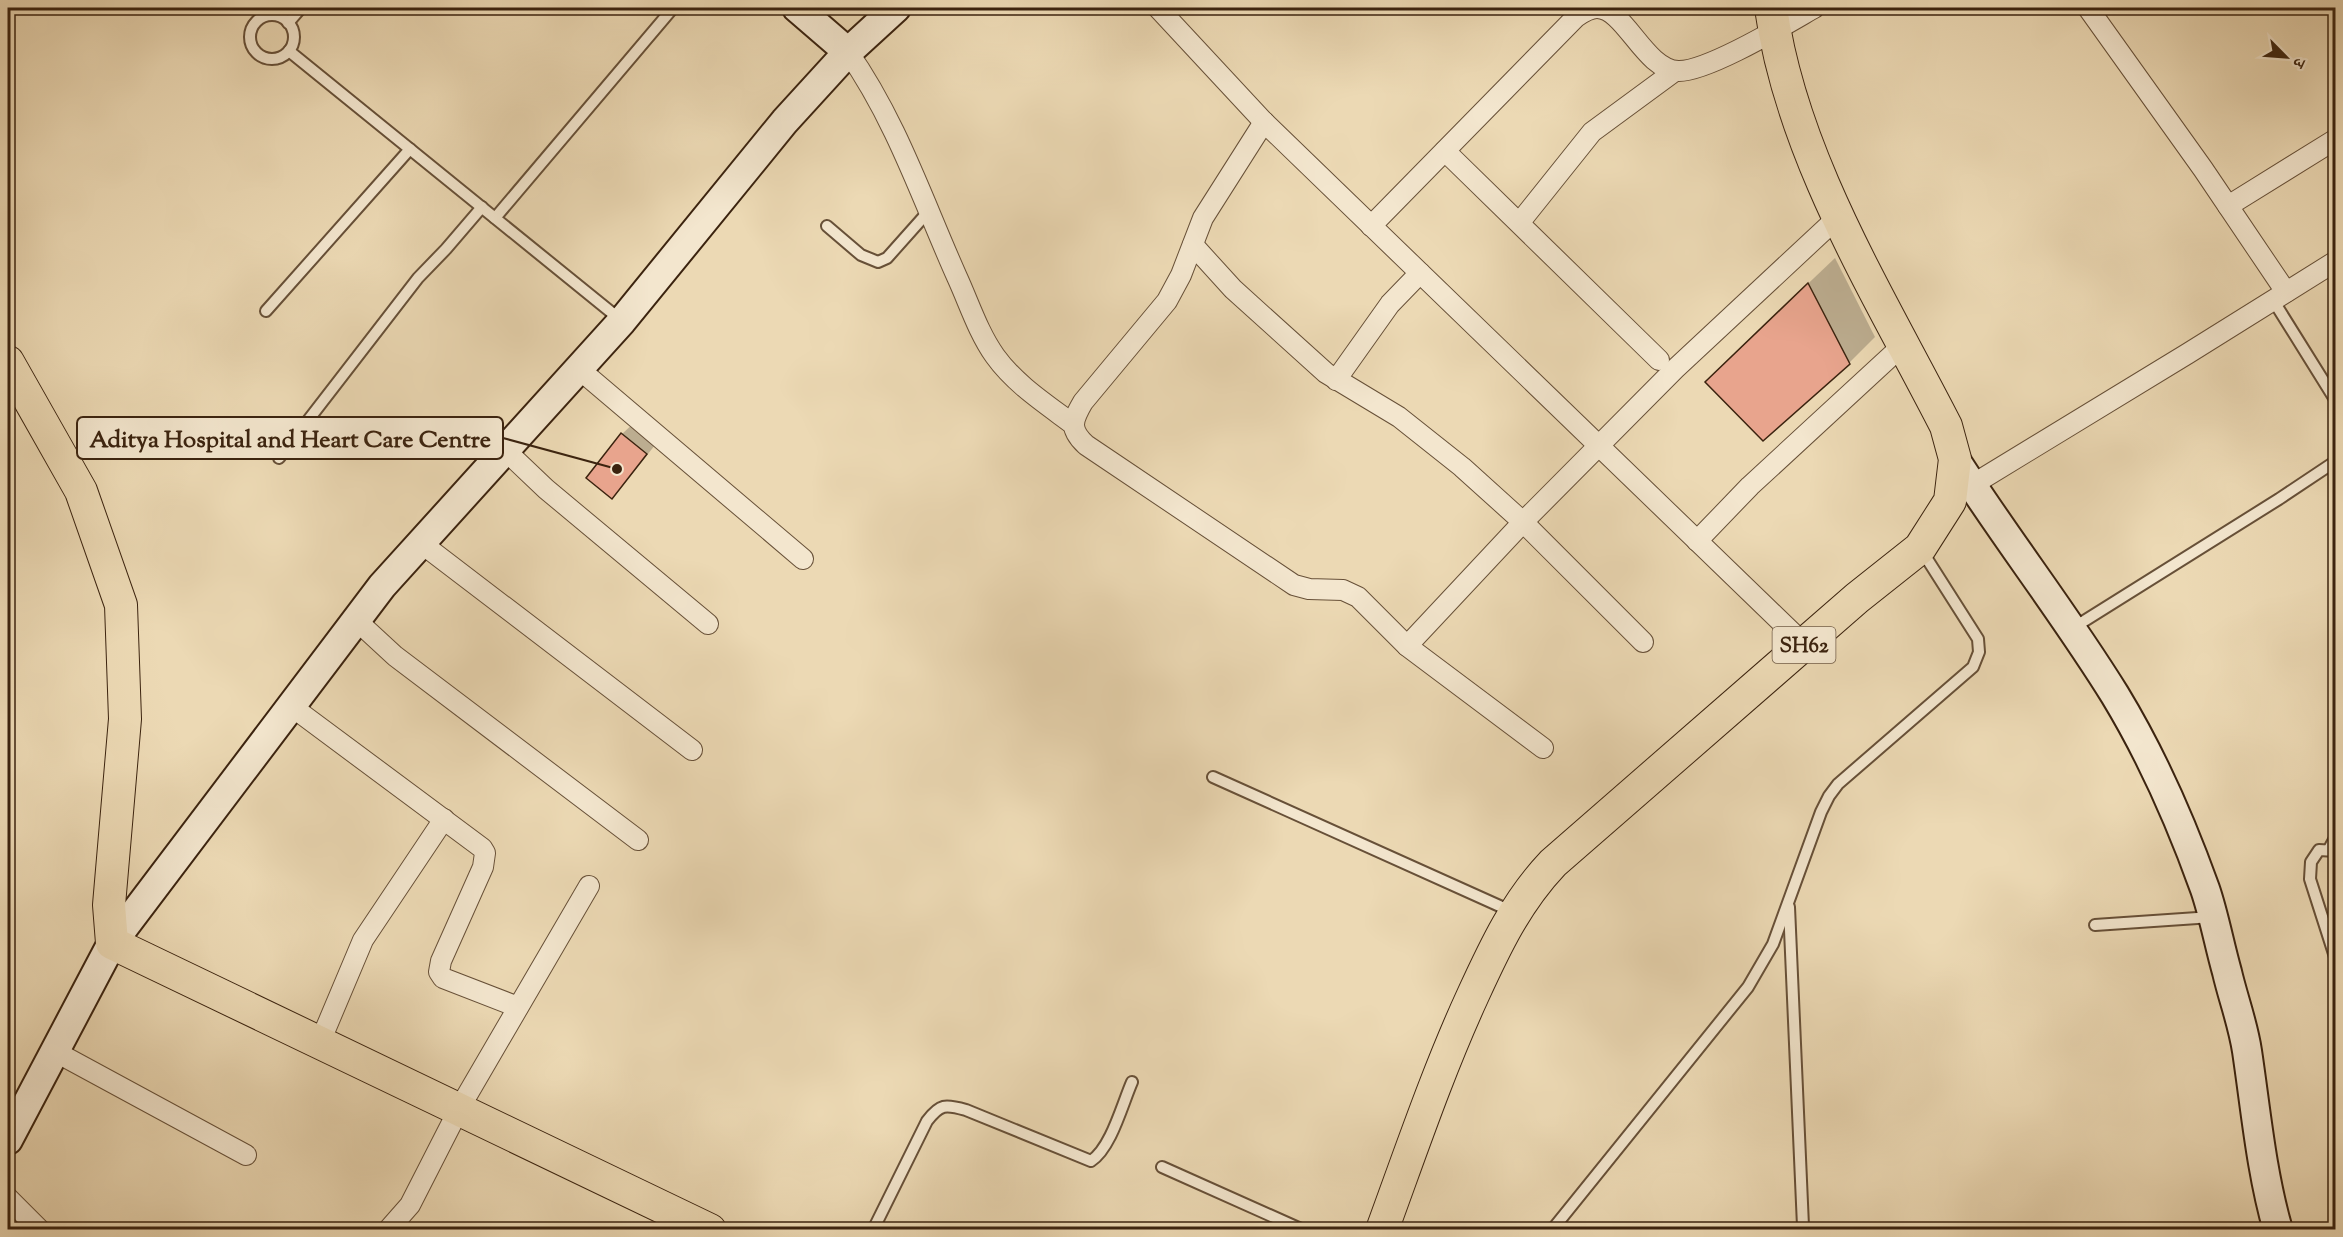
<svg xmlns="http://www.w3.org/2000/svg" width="2343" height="1237" viewBox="0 0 2343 1237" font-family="'Sorts Mill Goudy','Noto Serif Devanagari',serif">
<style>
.shadow{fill:#0003}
.building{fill:#e8a48d;stroke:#3b230f;stroke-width:1.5}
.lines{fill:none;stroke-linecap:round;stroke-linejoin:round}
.lane-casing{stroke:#675038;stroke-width:14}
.street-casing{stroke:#675038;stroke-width:22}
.secondary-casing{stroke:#3b230f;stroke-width:32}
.primary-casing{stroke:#3b230f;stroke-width:34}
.lane{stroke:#f3e6ce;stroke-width:10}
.street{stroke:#f3e6ce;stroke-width:20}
.secondary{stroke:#f3e6ce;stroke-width:28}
.primary{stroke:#ecd9b4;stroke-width:32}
.labels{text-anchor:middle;stroke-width:6;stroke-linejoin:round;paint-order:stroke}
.shield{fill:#f3e6ce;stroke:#725e48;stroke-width:1.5}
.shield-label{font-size:21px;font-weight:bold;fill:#3b230f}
.leader{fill:none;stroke:#3b230f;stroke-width:2}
.callout-dot{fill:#3b230f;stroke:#f3e6ce;stroke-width:2}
.callout{fill:#f3e6ce;stroke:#3b230f;stroke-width:2}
.callout-label{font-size:24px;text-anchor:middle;font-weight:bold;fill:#3b230f}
</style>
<rect width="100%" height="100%" fill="#ecd9b4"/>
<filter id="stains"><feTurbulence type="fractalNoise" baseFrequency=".00333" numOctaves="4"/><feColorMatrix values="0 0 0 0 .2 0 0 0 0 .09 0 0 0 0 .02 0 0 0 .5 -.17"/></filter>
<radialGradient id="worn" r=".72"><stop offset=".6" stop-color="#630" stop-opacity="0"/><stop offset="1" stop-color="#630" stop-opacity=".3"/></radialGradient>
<g class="shadow">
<polygon points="1835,258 1875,337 1849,363 1733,355"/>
<polygon points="636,421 659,440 625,483 612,497 622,434"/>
</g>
<g class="building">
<polygon points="1808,283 1850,364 1763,441 1705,382"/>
<polygon points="621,433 647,454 612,499 586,478"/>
</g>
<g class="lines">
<g class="lane-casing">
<g id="lane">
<circle cx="272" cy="37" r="22"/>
<polyline points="288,23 301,8"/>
<polyline points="289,51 622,321"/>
<polyline points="495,218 673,8"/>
<polyline points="827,226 861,255 878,262 887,258 928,212"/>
<polyline points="2273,300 2336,401"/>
<polyline points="266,311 410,149"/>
<polyline points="279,458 418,278 446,249 482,207"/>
<polyline points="2073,628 2279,499 2336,461"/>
<polyline points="1213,777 1513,912"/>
<polyline points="2329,849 2336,836"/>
<polyline points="2336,851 2319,850 2311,862 2310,879 2336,960"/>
<polyline points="1789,907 1803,1226"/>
<polyline points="2095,925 2212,917"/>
<polyline points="1162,1167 1303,1230"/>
<path d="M 873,1230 L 927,1121 C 940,1104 945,1104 966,1110 L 1091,1161 C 1111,1148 1122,1105 1132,1082"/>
<polyline points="1552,1230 1748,987 1773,944 1821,812 1829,796 1838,784 1973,667 1979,652 1978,639 1922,551"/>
</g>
</g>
<g class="street-casing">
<g id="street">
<polyline points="1158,8 1264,122 1805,645"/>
<polyline points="2088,8 2203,169 2286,292"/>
<path d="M 848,52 C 896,120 923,201 957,277 C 969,303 978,332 995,356 C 1015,384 1046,404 1074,425"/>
<path d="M 1264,122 L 1203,218 L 1181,275 L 1167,301 L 1083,402 C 1072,421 1069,429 1086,445 L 1294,585 L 1309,589 L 1343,590 L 1358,597 L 1407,646 L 1543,748"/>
<polyline points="1445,151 1659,360"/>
<polyline points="2228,206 2336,139"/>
<polyline points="1520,222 1592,132 1675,71"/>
<path d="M 1371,226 L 1576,17 C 1582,13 1589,8 1597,8 C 1625,8 1644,69 1678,71 C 1707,72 1786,24 1814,8"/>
<polyline points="1193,245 1233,289 1326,373 1399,417 1462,467 1523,522 1643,642"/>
<polyline points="579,369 803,559"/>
<polyline points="1336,380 1390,304 1420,273"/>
<polyline points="505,450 546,489 708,624"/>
<polyline points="1972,485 2187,354 2336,261"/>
<polyline points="1697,541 1750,486 1904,344"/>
<polyline points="421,543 692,750"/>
<polyline points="356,620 395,656 638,840"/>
<polyline points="1407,646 1523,522 1675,369 1837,218"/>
<polyline points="291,706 482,848 485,853 483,867 441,961 439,972 443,978 518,1007"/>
<polyline points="320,1042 363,940 444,819"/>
<polyline points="54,1051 246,1155"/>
<polyline points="8,1198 40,1230"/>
<polyline points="388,1230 410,1205 459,1109 589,886"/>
</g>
</g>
<g class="secondary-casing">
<g id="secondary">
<polyline points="797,8 848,52"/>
<path d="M 1955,459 C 2006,539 2065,614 2115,695 C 2152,756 2181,822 2205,889 C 2214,915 2219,944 2227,972 C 2233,998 2243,1024 2247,1051 C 2256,1111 2261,1171 2278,1230"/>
<polyline points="8,1140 112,943 382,586 622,321 785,121 848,52 896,8"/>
</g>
</g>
<g class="primary-casing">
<g id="primary">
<polyline points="8,362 81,491 121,605 125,719 109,905 112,943 710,1230"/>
<path d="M 1382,1230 C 1411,1151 1438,1071 1473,995 C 1495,947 1516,902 1553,863 L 1857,598 L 1920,548 L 1950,501 L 1955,459 L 1946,426 C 1879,295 1791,155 1771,8"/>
</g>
</g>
<use href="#lane" class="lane"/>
<use href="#street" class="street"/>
<use href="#secondary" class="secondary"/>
<use href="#primary" class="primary"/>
</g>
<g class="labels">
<rect class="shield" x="1772.5" y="627" width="63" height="36" rx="4.5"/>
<g class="shield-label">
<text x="1804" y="652">SH62</text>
</g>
</g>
<path class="leader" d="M617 469L503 438"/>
<circle class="callout-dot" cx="617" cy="469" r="6"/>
<rect class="callout" x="77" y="417" width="426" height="42" rx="6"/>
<g class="callout-label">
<text x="290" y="447">Aditya Hospital and Heart Care Centre</text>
</g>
<rect width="2343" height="1237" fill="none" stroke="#ecd9b4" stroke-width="30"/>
<rect x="9" y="9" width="2325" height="1219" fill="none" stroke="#3b230f" stroke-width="3"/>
<rect x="15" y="15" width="2313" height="1207" fill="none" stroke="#3b230f" stroke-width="1.5"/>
<g transform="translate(2286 57) rotate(115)" stroke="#f3e6ce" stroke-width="4.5" paint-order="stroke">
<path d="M0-4.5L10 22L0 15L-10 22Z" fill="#3b230f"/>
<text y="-9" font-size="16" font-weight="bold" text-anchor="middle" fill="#3b230f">उ</text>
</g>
<rect width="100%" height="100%" filter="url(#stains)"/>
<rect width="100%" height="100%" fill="url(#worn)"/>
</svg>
